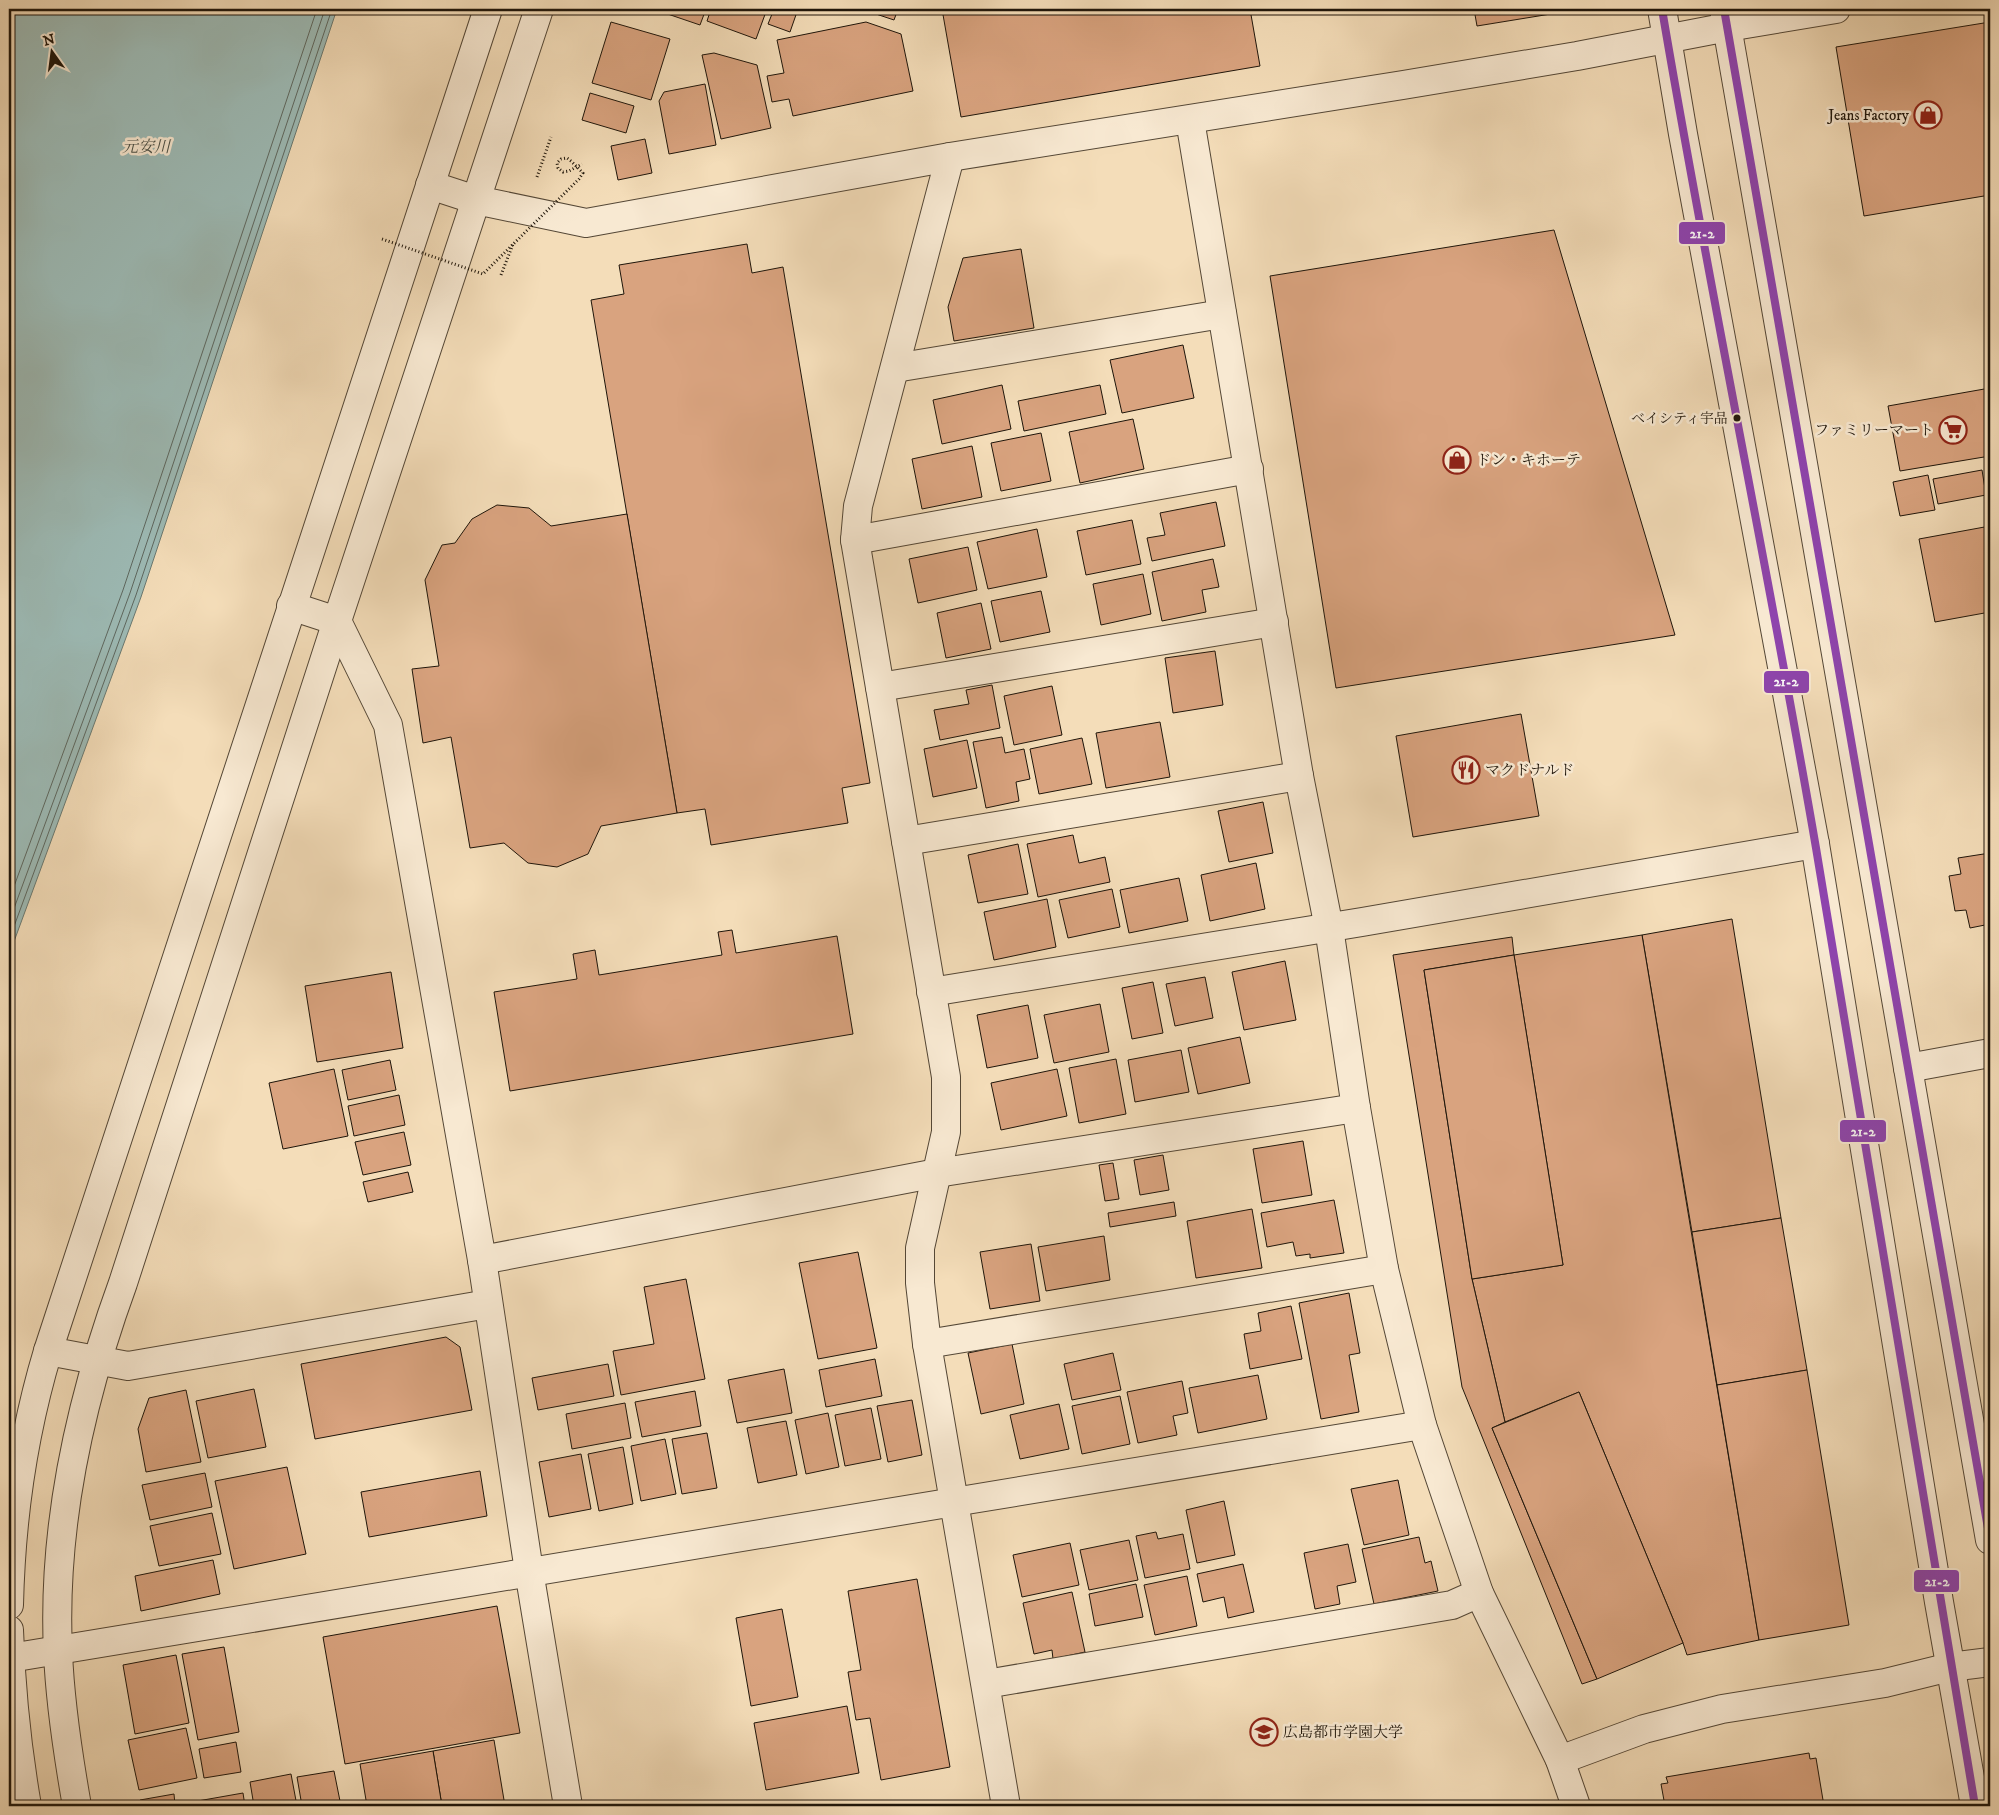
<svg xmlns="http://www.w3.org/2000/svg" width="1999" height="1815" viewBox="0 0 1999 1815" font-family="'IM FELL DW Pica','Noto Serif JP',serif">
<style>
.water{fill:#9dbbb6;stroke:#6a7971}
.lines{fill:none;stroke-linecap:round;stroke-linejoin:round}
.shore{stroke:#5e6860;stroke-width:1}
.building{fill:#d9a37f;stroke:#1e150a}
.minor-casing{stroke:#544736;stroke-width:30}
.path{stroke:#1e150a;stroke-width:3;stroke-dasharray:1 2.5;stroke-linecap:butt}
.minor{stroke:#f8e9d2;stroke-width:28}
.path-bridge{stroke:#1e150a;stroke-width:3;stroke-dasharray:1 2.5;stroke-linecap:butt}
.bus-1-casing{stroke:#f8e9d2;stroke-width:11}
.bus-1{stroke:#8e44ad;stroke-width:8}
.bus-dot{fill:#1e150a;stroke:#f8e9d2;stroke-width:2}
.labels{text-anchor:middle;stroke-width:5;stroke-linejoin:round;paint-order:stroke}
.bus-label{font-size:14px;fill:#1e150a;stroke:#f8e9d2;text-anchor:end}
.poi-label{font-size:15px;fill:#1e150a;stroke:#f8e9d2;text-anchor:start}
.water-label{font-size:16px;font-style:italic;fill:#4a4f46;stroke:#f8e9d2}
.line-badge{stroke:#f8e9d2;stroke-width:2}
.badge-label{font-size:14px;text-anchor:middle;font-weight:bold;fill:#fff}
</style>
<rect width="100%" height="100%" fill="#f4ddb9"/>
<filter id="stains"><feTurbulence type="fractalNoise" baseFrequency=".004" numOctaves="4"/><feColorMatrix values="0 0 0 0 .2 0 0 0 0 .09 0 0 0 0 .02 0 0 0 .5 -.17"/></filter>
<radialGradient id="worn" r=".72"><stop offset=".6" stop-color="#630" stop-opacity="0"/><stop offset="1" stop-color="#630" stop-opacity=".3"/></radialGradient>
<polygon class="water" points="9,9 337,9 141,597 9,955"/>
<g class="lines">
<g class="shore">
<polyline points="9,900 123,590 317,9"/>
<polyline points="9,922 130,593 325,9"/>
<polyline points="9,940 136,595 332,9"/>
</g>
</g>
<g class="building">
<polygon points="653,9 706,9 700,25"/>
<polygon points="711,9 767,9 756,39 707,21"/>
<polygon points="774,9 798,9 790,32 768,24"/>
<polygon points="861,9 898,9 894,20"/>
<polygon points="942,9 1250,9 1260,66 961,117"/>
<polygon points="1474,9 1562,9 1563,12 1477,26"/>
<polygon points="611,22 670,39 651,100 592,83"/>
<polygon points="866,22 901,34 913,91 793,116 789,99 772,102 767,76 784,73 777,40"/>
<polygon points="1990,22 1990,195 1864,216 1836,47"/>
<polygon points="714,53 757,65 771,128 721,139 702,55"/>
<polygon points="705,84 716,145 669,154 659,101 664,92"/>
<polygon points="590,93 634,106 626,133 582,120"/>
<polygon points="645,139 652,173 618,180 611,146"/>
<polygon points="1554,230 1675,635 1336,688 1270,276"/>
<polygon points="747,244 752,273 783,267 870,783 842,788 848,823 711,845 705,809 677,813 591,300 624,294 619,265"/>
<polygon points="1021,249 1034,328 954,341 948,307 963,258"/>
<polygon points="1183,345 1194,398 1122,413 1110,360"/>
<polygon points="1002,385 1011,429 942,444 933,400"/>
<polygon points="1100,385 1106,414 1024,431 1018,401"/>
<polygon points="1990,388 1990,456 1900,471 1888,406"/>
<polygon points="1133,419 1144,469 1080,483 1069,432"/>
<polygon points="1041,433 1051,481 1001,491 991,443"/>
<polygon points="972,446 982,497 922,509 912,459"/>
<polygon points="1982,470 1986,495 1938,504 1933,479"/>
<polygon points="1928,475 1935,510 1900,516 1893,482"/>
<polygon points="1216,502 1225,546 1152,561 1147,538 1165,535 1160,513"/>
<polygon points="497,505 529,508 551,526 627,514 677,813 601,826 588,854 557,867 528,863 504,843 470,848 451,737 423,743 412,669 439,666 425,580 442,545 455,543 472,519"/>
<polygon points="1132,520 1141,564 1086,575 1077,531"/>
<polygon points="1990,526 1990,612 1935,622 1919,539"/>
<polygon points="1037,529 1047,577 988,589 977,542"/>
<polygon points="968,547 977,590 918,603 909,559"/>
<polygon points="1213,559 1219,587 1202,590 1206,612 1162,621 1152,572"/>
<polygon points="1143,574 1151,614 1101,625 1093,584"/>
<polygon points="1041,591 1050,632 1000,642 991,601"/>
<polygon points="981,603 991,649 946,658 937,613"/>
<polygon points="1215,651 1223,705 1173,713 1165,658"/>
<polygon points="992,685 1000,728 940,740 934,710 969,704 966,690"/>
<polygon points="1052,686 1062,735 1014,745 1004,696"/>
<polygon points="1521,714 1539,816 1413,837 1396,736"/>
<polygon points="1160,722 1170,777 1106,788 1096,733"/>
<polygon points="1002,737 1005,753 1024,749 1030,779 1016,782 1019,801 986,808 973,742"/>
<polygon points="1082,738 1092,784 1039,794 1030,749"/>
<polygon points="967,740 977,788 933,797 924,749"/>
<polygon points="1263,802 1273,853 1229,862 1218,811"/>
<polygon points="1073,835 1079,863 1105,857 1110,882 1038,897 1027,844"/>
<polygon points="1018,844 1028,894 978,903 968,855"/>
<polygon points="1990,853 1990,924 1970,928 1966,910 1955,911 1949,876 1961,874 1958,858"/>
<polygon points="1256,863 1265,909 1210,921 1201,875"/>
<polygon points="1179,878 1188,921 1129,933 1120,890"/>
<polygon points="1112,889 1120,927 1068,938 1059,900"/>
<polygon points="1047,899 1056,947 994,960 984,912"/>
<polygon points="1732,919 1781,1218 1692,1232 1642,935"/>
<polygon points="732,930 736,953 837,936 853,1034 510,1091 494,992 577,979 573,954 595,950 599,975 722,955 718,932"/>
<polygon points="1642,935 1759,1640 1687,1655 1683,1643 1579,1392 1505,1422 1472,1279 1563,1265 1514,955"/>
<polygon points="1512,937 1514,955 1424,970 1472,1279 1505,1422 1492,1428 1597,1679 1582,1684 1462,1387 1393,955"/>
<polygon points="1514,955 1563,1265 1472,1279 1424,970"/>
<polygon points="1285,961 1296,1020 1244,1030 1232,972"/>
<polygon points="391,972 403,1048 317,1062 305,986"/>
<polygon points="1205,977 1213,1018 1175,1026 1166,984"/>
<polygon points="1153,982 1163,1033 1132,1039 1122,988"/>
<polygon points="1100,1004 1109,1052 1054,1063 1044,1015"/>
<polygon points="1028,1005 1038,1058 987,1068 977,1015"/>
<polygon points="1240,1037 1250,1083 1198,1094 1188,1048"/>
<polygon points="1181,1050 1189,1092 1135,1102 1128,1060"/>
<polygon points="1116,1059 1126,1114 1079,1123 1069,1068"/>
<polygon points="390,1060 396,1090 348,1100 342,1070"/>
<polygon points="334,1069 348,1136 283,1149 269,1083"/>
<polygon points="1057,1069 1067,1116 1001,1130 991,1083"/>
<polygon points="399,1095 405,1125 354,1136 348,1106"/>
<polygon points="404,1132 411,1165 363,1175 355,1142"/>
<polygon points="1303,1141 1312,1195 1262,1203 1253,1149"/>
<polygon points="1163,1155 1169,1190 1140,1195 1134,1160"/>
<polygon points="1113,1163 1119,1199 1105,1201 1099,1165"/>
<polygon points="408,1172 413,1192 368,1202 363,1182"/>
<polygon points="1334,1200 1344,1253 1310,1258 1310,1254 1296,1256 1293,1242 1267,1247 1261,1213"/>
<polygon points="1174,1202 1176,1216 1110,1227 1108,1213"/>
<polygon points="1252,1209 1262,1268 1196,1278 1187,1221"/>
<polygon points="1781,1218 1807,1370 1717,1385 1692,1232"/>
<polygon points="1104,1236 1110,1280 1046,1291 1038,1247"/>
<polygon points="1031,1244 1040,1301 990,1309 980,1252"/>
<polygon points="858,1252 877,1348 818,1359 799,1263"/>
<polygon points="686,1279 705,1379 621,1395 613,1351 654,1344 644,1287"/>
<polygon points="1349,1293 1360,1353 1349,1355 1359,1412 1321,1419 1299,1303"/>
<polygon points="1291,1306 1302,1359 1250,1369 1244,1334 1261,1331 1258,1313"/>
<polygon points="446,1337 460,1347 472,1410 315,1439 301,1364"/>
<polygon points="1012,1344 1024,1404 981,1414 968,1353"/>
<polygon points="1113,1353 1121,1390 1072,1400 1064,1364"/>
<polygon points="875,1359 882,1396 826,1407 819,1370"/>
<polygon points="608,1364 614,1396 538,1410 532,1378"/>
<polygon points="784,1369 792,1413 737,1423 728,1380"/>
<polygon points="1807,1370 1849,1625 1759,1640 1717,1385"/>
<polygon points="1258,1375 1267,1419 1198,1433 1189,1388"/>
<polygon points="1182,1381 1188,1413 1173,1416 1177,1435 1138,1443 1127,1392"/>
<polygon points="254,1389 266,1447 208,1458 196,1401"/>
<polygon points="186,1390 201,1462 146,1472 138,1429 149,1398"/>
<polygon points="695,1391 701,1426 642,1437 635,1402"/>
<polygon points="1579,1392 1683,1643 1597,1679 1492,1428"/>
<polygon points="1120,1396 1130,1444 1082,1454 1072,1406"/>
<polygon points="912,1400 922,1455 888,1462 877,1406"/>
<polygon points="625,1403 631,1438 572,1449 566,1414"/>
<polygon points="1059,1404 1069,1449 1020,1459 1010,1415"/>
<polygon points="871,1408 881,1459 845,1466 835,1415"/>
<polygon points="828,1413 839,1467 806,1474 795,1420"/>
<polygon points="786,1421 797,1475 758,1483 747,1428"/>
<polygon points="707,1433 717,1488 682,1494 672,1439"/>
<polygon points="665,1439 676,1494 641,1501 631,1446"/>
<polygon points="623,1447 633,1504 599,1511 588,1454"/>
<polygon points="581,1454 591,1509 549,1517 539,1462"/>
<polygon points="287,1467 306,1554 234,1569 215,1481"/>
<polygon points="480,1471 487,1516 369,1537 361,1492"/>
<polygon points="205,1473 212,1507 150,1520 142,1485"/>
<polygon points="1398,1480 1409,1535 1364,1545 1351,1489"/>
<polygon points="1224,1501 1235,1555 1197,1563 1186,1510"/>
<polygon points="212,1513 221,1554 159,1566 150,1526"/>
<polygon points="1156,1532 1158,1539 1183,1534 1190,1569 1145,1578 1136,1536"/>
<polygon points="1419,1537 1425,1563 1431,1561 1438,1591 1374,1604 1362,1549"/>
<polygon points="1129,1540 1138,1580 1089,1590 1080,1550"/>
<polygon points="1070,1543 1079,1585 1022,1597 1013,1555"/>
<polygon points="1348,1544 1356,1582 1337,1586 1340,1604 1315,1609 1304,1553"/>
<polygon points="213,1560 220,1594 141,1611 135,1576"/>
<polygon points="1243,1564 1254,1612 1228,1618 1224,1597 1203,1602 1197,1574"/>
<polygon points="1187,1576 1197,1626 1155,1635 1144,1585"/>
<polygon points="917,1579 950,1767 881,1780 870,1718 856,1720 848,1672 861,1670 848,1591"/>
<polygon points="1136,1584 1143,1617 1095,1626 1089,1594"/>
<polygon points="1072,1592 1085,1652 1053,1659 1052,1650 1034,1654 1023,1603"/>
<polygon points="497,1606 520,1733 345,1764 323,1637"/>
<polygon points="782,1609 798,1697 751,1706 736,1618"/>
<polygon points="224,1647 239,1732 198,1740 182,1654"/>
<polygon points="176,1655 189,1723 135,1734 123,1665"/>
<polygon points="847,1706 859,1773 766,1790 754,1723"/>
<polygon points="186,1728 197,1778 139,1790 128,1740"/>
<polygon points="494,1740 505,1806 442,1806 433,1751"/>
<polygon points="236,1742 241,1772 204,1778 199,1749"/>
<polygon points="433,1751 442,1806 367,1806 360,1764"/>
<polygon points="1809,1753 1810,1759 1816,1758 1824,1806 1665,1806 1661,1784 1668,1783 1666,1777"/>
<polygon points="334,1771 341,1806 302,1806 297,1777"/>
<polygon points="291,1774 297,1806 254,1806 250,1782"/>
<polygon points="243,1793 245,1806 141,1806 140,1800 174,1794 175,1805"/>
</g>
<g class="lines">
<g class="minor-casing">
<g id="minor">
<polyline points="1662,9 1683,134 1815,844 1939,1602 1975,1806"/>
<polyline points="1724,9 1990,1540"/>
<polyline points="1190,120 1299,776 1329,928 1356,1108 1384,1269 1422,1425 1479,1593 1560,1760 1576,1806"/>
<polyline points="950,157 858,506 855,540 946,1077 946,1132 920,1248 920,1283 927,1344 954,1502 1422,1425"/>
<polyline points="430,185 476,200 586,223 950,157 1403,85 1577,56 1728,27 1836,9"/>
<polyline points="895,368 1222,314"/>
<polyline points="855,540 1249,469"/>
<polyline points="291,606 337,621 388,725 482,1260 529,1571 568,1806"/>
<polyline points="880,687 1274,622"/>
<polyline points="906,841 1299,776"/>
<polyline points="931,992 1362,922 1815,844"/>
<polyline points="1908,1068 1990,1053"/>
<polyline points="482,1260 937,1173 1356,1108"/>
<polyline points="927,1344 1384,1269"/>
<polyline points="48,1351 128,1366 488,1304"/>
<path d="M 9,1605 C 11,1519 23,1434 48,1351 L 488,9"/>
<path d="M 9,1630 C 11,1690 17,1748 27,1806"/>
<polyline points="10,1658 954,1502 1006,1806"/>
<polyline points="986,1684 1452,1605 1479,1593"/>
<polyline points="1560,1760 1644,1729 1722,1709 1885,1683 1950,1667 1990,1662"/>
<path d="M 77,1806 C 68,1755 60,1704 58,1652 C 52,1525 80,1401 123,1283 L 337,621 L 539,9"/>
</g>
</g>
<g class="path">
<polyline points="571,161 567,158 561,159 557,163 558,168 563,172 569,171 582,164"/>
<polyline points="537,177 551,137"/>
<polyline points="501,275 513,244"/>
</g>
<use href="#minor" class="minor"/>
<polyline class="path-bridge" points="382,239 483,274 579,179 583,173 571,161"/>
<g class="bus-1-casing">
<g id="bus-1">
<path d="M 1662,9 C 1709,289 1768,567 1816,848 C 1870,1167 1919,1487 1975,1806"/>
<polyline points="1724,9 1990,1540"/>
</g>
</g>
<use href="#bus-1" class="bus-1"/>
</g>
<defs>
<g id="shop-ring" transform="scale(1.4375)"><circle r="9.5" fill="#f8e9d2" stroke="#8f2418" stroke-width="1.5"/><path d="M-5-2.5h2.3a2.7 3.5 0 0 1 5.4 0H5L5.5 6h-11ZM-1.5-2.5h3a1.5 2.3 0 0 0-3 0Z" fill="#8f2418"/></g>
<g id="supermarket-ring" transform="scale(1.4375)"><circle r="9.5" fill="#f8e9d2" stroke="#8f2418" stroke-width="1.5"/><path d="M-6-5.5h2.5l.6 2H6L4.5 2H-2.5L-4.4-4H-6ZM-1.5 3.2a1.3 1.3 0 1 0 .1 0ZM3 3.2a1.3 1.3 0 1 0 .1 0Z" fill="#8f2418"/></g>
<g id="restaurant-ring" transform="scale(1.4375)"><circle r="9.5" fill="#f8e9d2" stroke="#8f2418" stroke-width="1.5"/><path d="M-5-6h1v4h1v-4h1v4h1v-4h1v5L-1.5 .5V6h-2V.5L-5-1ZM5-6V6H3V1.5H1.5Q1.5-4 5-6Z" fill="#8f2418"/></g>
<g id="university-ring" transform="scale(1.4375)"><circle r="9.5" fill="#f8e9d2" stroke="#8f2418" stroke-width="1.5"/><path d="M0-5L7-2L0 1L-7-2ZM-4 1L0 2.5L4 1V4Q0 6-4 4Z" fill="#8f2418"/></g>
</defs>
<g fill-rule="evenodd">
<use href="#shop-ring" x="1928" y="115"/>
<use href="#supermarket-ring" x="1953" y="430"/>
<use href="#shop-ring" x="1457" y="460"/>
<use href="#restaurant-ring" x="1466" y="770"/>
<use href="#university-ring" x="1264" y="1732"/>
</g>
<circle class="bus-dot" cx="1737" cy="418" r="4.5"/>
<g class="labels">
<g class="bus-label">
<text x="1728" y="423">ベイシティ宇品</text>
</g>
<g class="poi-label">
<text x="1909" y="120" text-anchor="end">Jeans Factory</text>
<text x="1934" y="435" text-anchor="end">ファミリーマート</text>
<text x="1476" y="465">ドン・キホーテ</text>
<text x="1485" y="775">マクドナルド</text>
<text x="1283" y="1737">広島都市学園大学</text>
</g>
<g class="water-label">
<text x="146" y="152">元安川</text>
</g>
</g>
<g class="line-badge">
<rect x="1678" y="221" width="48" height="24" rx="5" fill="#8e44ad"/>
<rect x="1763" y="670" width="47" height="24" rx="5" fill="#8e44ad"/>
<rect x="1839" y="1119" width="48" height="24" rx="5" fill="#8e44ad"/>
<rect x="1913" y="1569" width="47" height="24" rx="5" fill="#8e44ad"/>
</g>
<g class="badge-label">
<text x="1702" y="238">21-2</text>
<text x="1786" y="686">21-2</text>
<text x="1863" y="1136">21-2</text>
<text x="1937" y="1586">21-2</text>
</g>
<rect width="1999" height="1815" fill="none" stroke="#f4ddb9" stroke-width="30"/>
<rect x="10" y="10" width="1979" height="1795" fill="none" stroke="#1e150a" stroke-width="2.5"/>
<rect x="15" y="15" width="1969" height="1785" fill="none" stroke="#1e150a"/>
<g transform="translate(52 52) rotate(346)" stroke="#f8e9d2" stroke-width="4" paint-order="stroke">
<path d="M0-4L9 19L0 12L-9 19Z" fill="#1e150a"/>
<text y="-8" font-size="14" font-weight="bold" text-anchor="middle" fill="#1e150a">N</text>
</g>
<rect width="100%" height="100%" filter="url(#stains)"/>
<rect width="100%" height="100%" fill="url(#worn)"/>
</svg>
